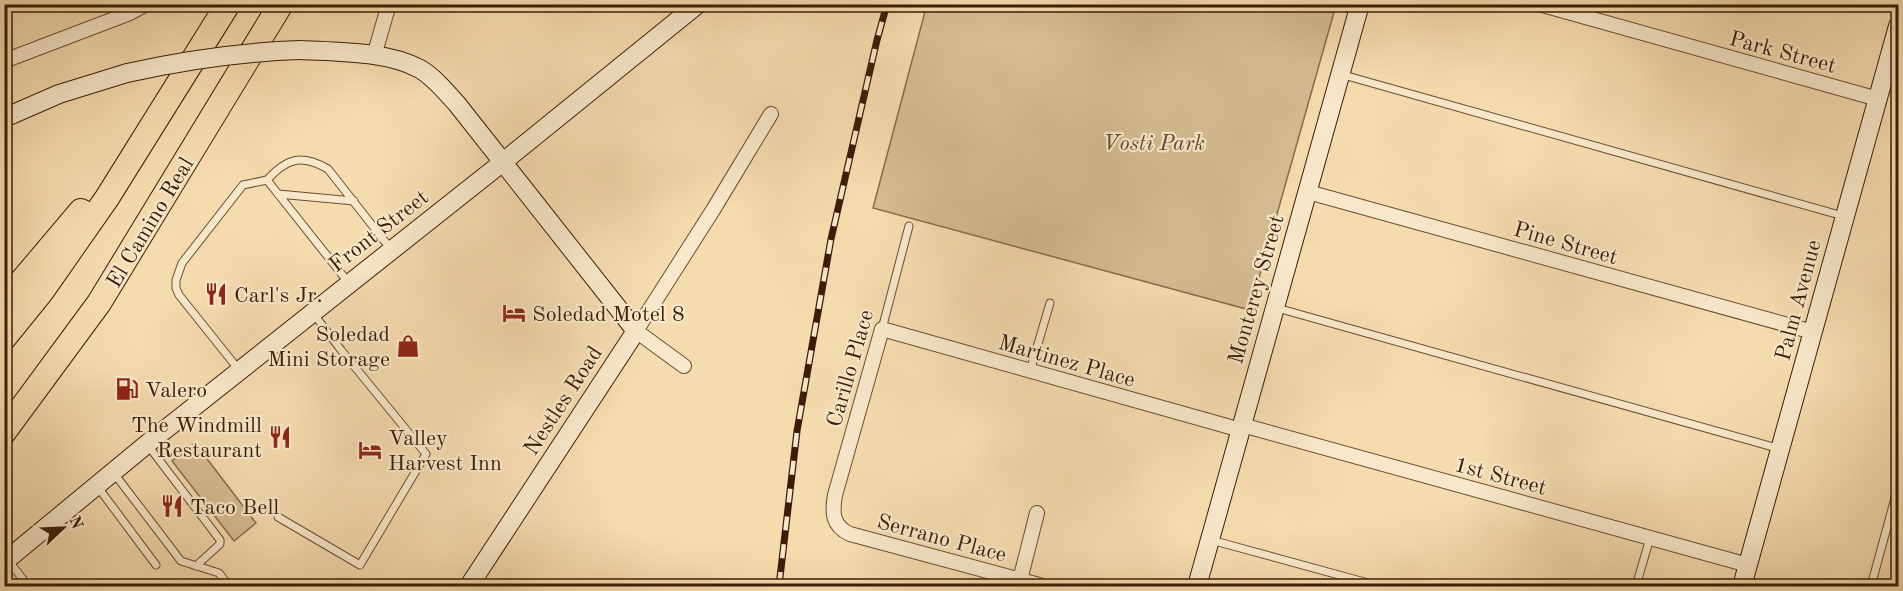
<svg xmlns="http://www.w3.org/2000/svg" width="1903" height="591" viewBox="0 0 1903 591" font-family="'Old Standard TT',serif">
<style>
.green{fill:#d5bc92;stroke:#886c4c;stroke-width:1.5}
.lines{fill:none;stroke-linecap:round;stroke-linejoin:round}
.lane-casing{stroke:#6a4d31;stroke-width:9}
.street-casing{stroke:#6a4d31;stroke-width:16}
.secondary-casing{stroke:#3b1d07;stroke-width:20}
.highway-casing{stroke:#3b1d07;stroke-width:26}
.lane{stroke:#f8e8cb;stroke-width:7}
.street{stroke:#f8e8cb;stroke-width:14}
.secondary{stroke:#f8e8cb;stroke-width:18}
.highway{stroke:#f5dcaf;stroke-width:24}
.rail-casing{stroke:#3b1d07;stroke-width:7}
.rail{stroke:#f8e8cb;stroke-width:4.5;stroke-dasharray:14;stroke-linecap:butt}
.secondary-bridge-casing{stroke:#3b1d07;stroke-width:20;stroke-linecap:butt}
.secondary-bridge{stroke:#f8e8cb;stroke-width:18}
.labels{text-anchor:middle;stroke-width:4.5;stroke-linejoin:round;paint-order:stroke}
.street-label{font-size:22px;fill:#3b1d07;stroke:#f8e8cb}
.park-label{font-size:22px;font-style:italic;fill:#62452a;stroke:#f8e8cb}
.poi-label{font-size:22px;fill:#3b1d07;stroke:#f8e8cb;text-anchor:start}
</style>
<rect width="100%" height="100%" fill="#f5dcaf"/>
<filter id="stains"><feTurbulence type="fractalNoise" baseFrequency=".00333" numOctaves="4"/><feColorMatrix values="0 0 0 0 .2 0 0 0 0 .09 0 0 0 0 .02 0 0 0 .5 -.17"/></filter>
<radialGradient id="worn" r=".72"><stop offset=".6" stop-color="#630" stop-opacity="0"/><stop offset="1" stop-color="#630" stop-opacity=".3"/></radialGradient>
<g class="green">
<polygon points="927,4 1336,5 1250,310 873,208"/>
<polygon points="195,443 256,523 234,541 172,461"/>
</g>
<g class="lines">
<g class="lane-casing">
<g id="lane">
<polyline points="1340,74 1843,216"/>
<polyline points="278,194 354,201"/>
<path d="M 348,282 L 267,180 C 287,158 301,154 328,169 L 390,248"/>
<polyline points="1277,308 1780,449"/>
<polyline points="882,329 909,226"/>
<polyline points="239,370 179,295 176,288 176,280 182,263 243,185 267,180"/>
<polyline points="1030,371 1050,303"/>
<polyline points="147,444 220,540 220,544 196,566"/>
<polyline points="113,472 181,561 219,573 229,586"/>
<polyline points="97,486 156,565"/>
<polyline points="278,517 360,565 426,454 341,350 313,313"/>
<polyline points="1211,540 1379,586"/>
<polyline points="8,560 28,586"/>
<polyline points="1636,586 1650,538"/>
<polyline points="1871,586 1898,487"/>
</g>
</g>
<g class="street-casing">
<g id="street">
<polyline points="1539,4 1878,99"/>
<polyline points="374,56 389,4"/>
<polyline points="4,61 130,13 146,4"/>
<polyline points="1308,192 1813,332"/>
<polyline points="684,366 636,331 713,210 771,114"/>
<polyline points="1242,425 1748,565"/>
<polyline points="1020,580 1037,513"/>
<path d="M 1043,586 L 850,534 C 832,526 832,512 835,495 L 882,329 L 1241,430"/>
</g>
</g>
<g class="secondary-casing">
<g id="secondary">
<path d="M 300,50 C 337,52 387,51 420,69 C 434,77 446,92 457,104 L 636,331 L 469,586"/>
<polyline points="4,118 59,94 127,73"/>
<polyline points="4,562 147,444 503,162 698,4"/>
<polyline points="1197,586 1360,4"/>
<polyline points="1742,586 1898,26"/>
</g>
</g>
<g class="highway-casing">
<g id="highway">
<polyline points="4,302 81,211"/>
<polyline points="4,338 42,291 107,198 228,4"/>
<polyline points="4,432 99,303 281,4"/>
</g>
</g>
<use href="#lane" class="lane"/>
<use href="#street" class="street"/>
<use href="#secondary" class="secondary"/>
<use href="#highway" class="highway"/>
<g class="rail-casing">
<polyline id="rail" points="779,586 797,431 831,239 877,40 887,4"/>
</g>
<use href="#rail" class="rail"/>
<g class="secondary-bridge-casing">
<path id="secondary-bridge" d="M 127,73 C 185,60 241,52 300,50"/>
</g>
<use href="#secondary-bridge" class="secondary-bridge"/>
</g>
<defs>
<g id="restaurant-bare" transform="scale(1.8)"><path d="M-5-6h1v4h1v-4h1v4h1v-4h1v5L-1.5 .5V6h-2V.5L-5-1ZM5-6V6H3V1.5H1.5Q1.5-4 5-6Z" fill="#8f2418" stroke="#f8e8cb" stroke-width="2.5" paint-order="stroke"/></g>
<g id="hotel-bare" transform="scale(1.8)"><path d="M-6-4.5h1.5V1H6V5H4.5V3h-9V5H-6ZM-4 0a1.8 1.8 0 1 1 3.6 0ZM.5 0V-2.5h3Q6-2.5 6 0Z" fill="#8f2418" stroke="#f8e8cb" stroke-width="2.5" paint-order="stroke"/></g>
<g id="shop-bare" transform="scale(1.8)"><path d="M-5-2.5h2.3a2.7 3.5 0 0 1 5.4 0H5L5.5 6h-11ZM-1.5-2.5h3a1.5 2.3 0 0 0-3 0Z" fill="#8f2418" stroke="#f8e8cb" stroke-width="2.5" paint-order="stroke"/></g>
<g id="fuel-bare" transform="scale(1.8)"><path d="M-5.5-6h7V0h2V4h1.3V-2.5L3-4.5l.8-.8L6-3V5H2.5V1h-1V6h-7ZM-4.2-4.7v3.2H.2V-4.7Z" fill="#8f2418" stroke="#f8e8cb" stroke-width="2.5" paint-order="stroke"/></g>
</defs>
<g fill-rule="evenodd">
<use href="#restaurant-bare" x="216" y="294"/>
<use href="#hotel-bare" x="514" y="313"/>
<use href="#shop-bare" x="408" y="346"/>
<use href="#fuel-bare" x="127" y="389"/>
<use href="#restaurant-bare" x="280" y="437"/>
<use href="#hotel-bare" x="370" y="450"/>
<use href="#restaurant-bare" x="172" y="506"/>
</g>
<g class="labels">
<g class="street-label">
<text transform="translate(1783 51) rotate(15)" y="8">Park Street</text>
<text transform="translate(149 222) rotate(-59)" y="8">El Camino Real</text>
<text transform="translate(378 230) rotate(-38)" y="8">Front Street</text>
<text transform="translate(1566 242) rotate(16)" y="8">Pine Street</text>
<text transform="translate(1255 289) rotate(-74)" y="8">Monterey Street</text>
<text transform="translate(1797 300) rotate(-75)" y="8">Palm Avenue</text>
<text transform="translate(1067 360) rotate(16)" y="8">Martinez Place</text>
<text transform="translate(849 368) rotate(-74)" y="8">Carillo Place</text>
<text transform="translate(562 400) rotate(-57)" y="8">Nestles Road</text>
<text transform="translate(1501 475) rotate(15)" y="8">1st Street</text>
<text transform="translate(942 537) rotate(15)" y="8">Serrano Place</text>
</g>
<g class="park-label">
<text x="1154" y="150">Vosti Park</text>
</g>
<g class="poi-label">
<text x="234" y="302">Carl's Jr.</text>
<text x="532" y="321">Soledad Motel 8</text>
<text x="390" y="341" text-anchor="end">Soledad<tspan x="390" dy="25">Mini Storage</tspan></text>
<text x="145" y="397">Valero</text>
<text x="262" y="432" text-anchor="end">The Windmill<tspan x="262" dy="25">Restaurant</tspan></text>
<text x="388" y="445">Valley<tspan x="388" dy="25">Harvest Inn</tspan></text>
<text x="190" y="514">Taco Bell</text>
</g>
</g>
<rect width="1903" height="591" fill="none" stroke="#f5dcaf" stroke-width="24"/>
<rect x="6" y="6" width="1891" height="579" fill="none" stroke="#3b1d07" stroke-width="3"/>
<rect x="12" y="12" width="1879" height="567" fill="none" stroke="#3b1d07" stroke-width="1.5"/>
<g transform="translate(63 528) rotate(67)" stroke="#f8e8cb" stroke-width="4.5" paint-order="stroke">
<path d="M0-4.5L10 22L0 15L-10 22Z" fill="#3b1d07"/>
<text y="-9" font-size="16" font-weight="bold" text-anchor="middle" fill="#3b1d07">N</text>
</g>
<rect width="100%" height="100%" filter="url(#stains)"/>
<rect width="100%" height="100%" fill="url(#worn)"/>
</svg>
